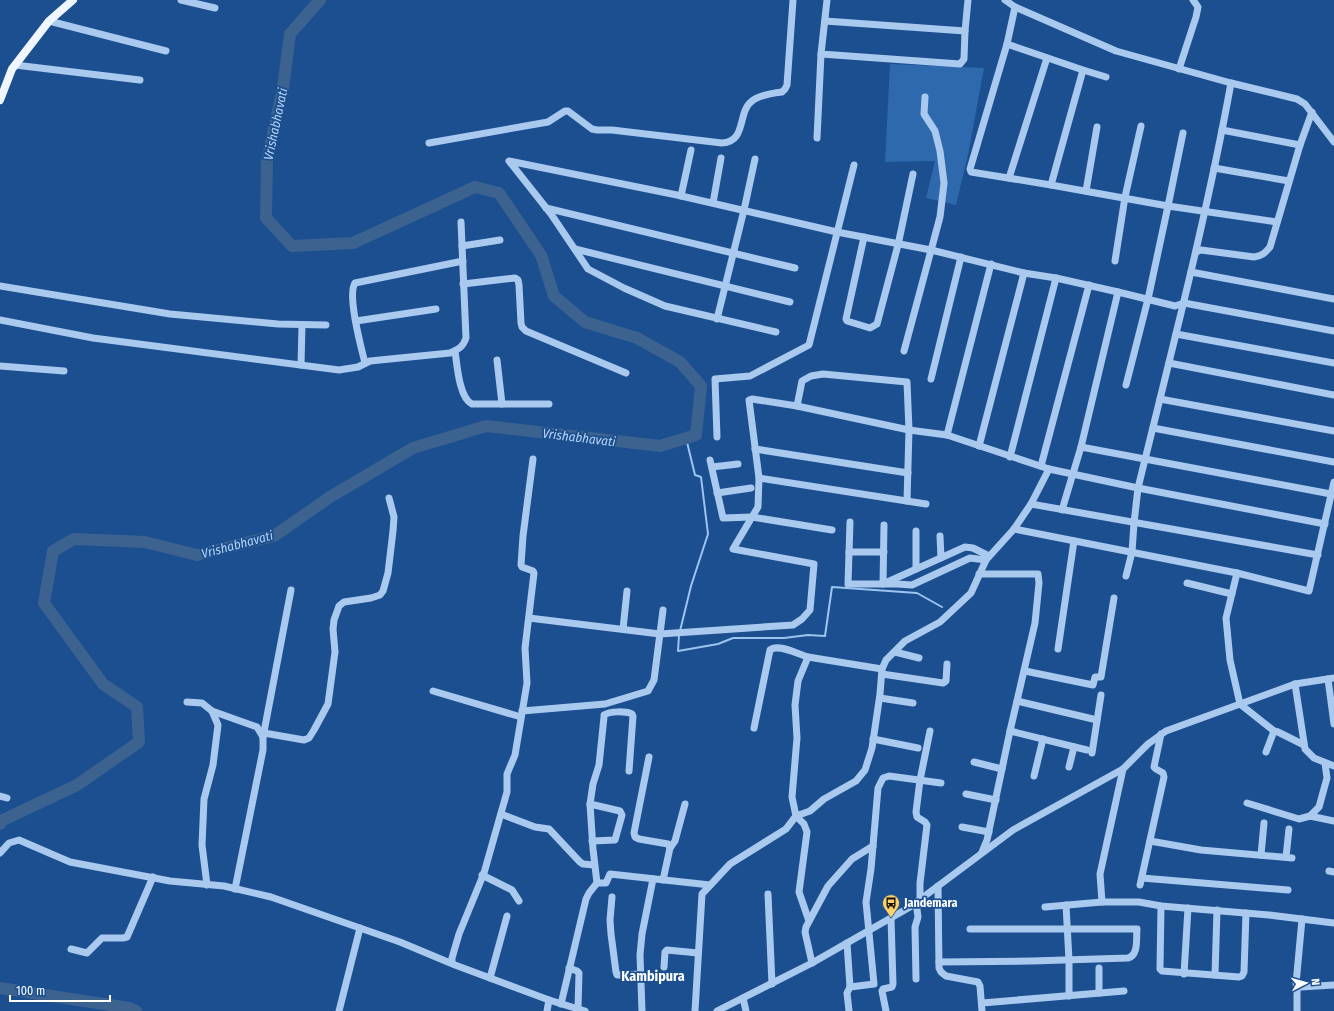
<svg xmlns="http://www.w3.org/2000/svg" width="1334" height="1011" viewBox="0 0 1334 1011" font-family="'Fira Sans Condensed',sans-serif">
<style>
.green{fill:#2e69ad}
.lines{fill:none;stroke-linecap:round;stroke-linejoin:round}
.stream{stroke:#9cc4f0;stroke-width:2}
.river{stroke:#3c6290;stroke-width:12}
.minor{stroke:#a9c9ee;stroke-width:7}
.major{stroke:#f0f6ff;stroke-width:8}
.labels{text-anchor:middle;stroke-width:3.5;stroke-linejoin:round;paint-order:stroke}
.poi-label{font-size:12px;font-weight:bold;fill:#fff;stroke:#1b4f8f;text-anchor:start}
.water-label{font-size:13px;font-style:italic;fill:#b5d3f5;stroke:#1b4f8f}
.quarter-label{font-size:14px;font-weight:bold;fill:#fff;stroke:#1b4f8f}
</style>
<rect width="100%" height="100%" fill="#1b4f8f"/>
<polygon class="green" points="890,64 984,68 968,155 956,205 926,198 935,161 885,162"/>
<g class="lines">
<g class="stream">
<polyline points="680,631 691,586 708,534 701,477 695,475 686,438"/>
<polyline points="679,635 678,651 718,644 733,638 784,638 808,635 825,636 832,587 917,593 942,607"/>
</g>
<g class="river">
<polyline points="0,824 3,820 77,785 139,742 137,707 103,684 44,603 53,551 74,539 145,542 197,555 274,536 330,497 413,448 486,426 660,446 696,435 701,386 680,362 637,338 585,322 554,296 541,255 499,193 475,187 353,243 292,246 266,218 267,161 283,88 290,34 320,0"/>
<polyline points="0,988 129,1008 136,1011"/>
</g>
<g class="minor">
<polyline points="181,0 215,8"/>
<polyline points="827,0 821,54 960,64 964,59 965,31 968,0"/>
<polyline points="1005,0 1015,7 1116,51 1231,83 1297,99 1305,104 1334,142"/>
<polyline points="1015,7 1007,44 970,169 971,172 1051,185 1168,206 1183,133"/>
<polyline points="49,21 166,51"/>
<polyline points="825,21 965,31"/>
<polyline points="1007,44 1083,70 1106,77"/>
<polyline points="15,65 140,80"/>
<polyline points="1179,69 1196,17 1198,7 1193,0"/>
<polyline points="1222,130 1300,145"/>
<polyline points="817,138 821,54"/>
<path d="M 429,143 L 548,122 L 565,111 L 568,111 L 592,129 L 597,130 L 612,130 L 722,143 C 747,142 737,112 752,101 C 759,95 774,93 782,92 L 785,89 L 787,85 L 793,0"/>
<polyline points="1214,168 1289,181"/>
<polyline points="1009,178 1047,58"/>
<polyline points="1051,185 1083,70"/>
<polyline points="1086,191 1097,127"/>
<polyline points="681,196 691,150"/>
<polyline points="713,203 721,158"/>
<polyline points="546,208 795,268"/>
<polyline points="864,237 846,319 847,321 870,328 877,324 898,245 913,174"/>
<polyline points="462,246 500,240"/>
<polyline points="575,249 790,302"/>
<path d="M 1196,252 L 1201,250 L 1254,257 C 1262,256 1265,253 1270,247 L 1300,145 L 1312,112"/>
<polyline points="1115,261 1125,197 1141,126"/>
<polyline points="1191,272 1334,299"/>
<polyline points="463,284 515,278 518,280 519,285 521,323 522,327 526,331 626,373"/>
<polyline points="0,286 170,314 278,324 326,325"/>
<polyline points="717,319 744,210 755,159"/>
<path d="M 0,320 L 93,338 L 339,370 L 358,367 L 370,361 L 450,353 C 459,349 463,347 466,338 L 461,222"/>
<polyline points="356,321 436,309"/>
<polyline points="776,332 665,306 624,288 588,269 551,214 509,161 677,195 837,232 931,250 1024,273 1056,278 1118,292 1175,306 1184,303 1334,331"/>
<polyline points="1176,334 1334,363"/>
<path d="M 455,351 C 457,364 459,398 472,404 L 549,404"/>
<polyline points="904,351 940,217 944,183 940,151 935,131 924,114 925,97"/>
<polyline points="497,360 502,404"/>
<path d="M 365,363 C 361,347 347,295 355,283 L 463,261"/>
<polyline points="1169,363 1334,395"/>
<polyline points="301,365 302,325"/>
<polyline points="0,366 64,371"/>
<polyline points="931,379 961,257"/>
<polyline points="1126,385 1148,299 1168,206 1277,222"/>
<polyline points="1160,399 1334,431"/>
<polyline points="797,406 802,381 811,376 823,374 907,382 909,430 907,501"/>
<polyline points="1153,428 1334,462"/>
<polyline points="947,435 991,264"/>
<polyline points="717,437 715,379 750,376 809,345 854,165"/>
<polyline points="979,446 1024,273"/>
<polyline points="1081,447 1331,494"/>
<polyline points="755,449 908,473"/>
<polyline points="1010,457 1056,278"/>
<polyline points="710,460 723,518 752,517 832,530"/>
<polyline points="1041,466 1089,285"/>
<polyline points="712,467 738,464"/>
<polyline points="717,493 751,488"/>
<polyline points="926,504 759,478 749,400 752,399 797,406 909,430 947,435 1049,469 1138,488 1325,524"/>
<polyline points="1031,504 1318,555"/>
<polyline points="1062,510 1081,447 1118,292"/>
<polyline points="850,522 848,584 897,584 912,585 970,558 986,560"/>
<polyline points="884,525 883,584 965,547 973,548 989,556"/>
<polyline points="1014,529 1237,573 1309,591 1334,482"/>
<polyline points="940,536 941,558"/>
<polyline points="849,552 884,552"/>
<polyline points="916,569 916,531"/>
<polyline points="1237,573 1226,618 1230,660 1240,704 1274,731"/>
<polyline points="979,574 1038,574 1039,583 1035,623 1010,731 987,840 982,852"/>
<path d="M 1126,576 L 1132,552 L 1134,523 L 1138,488 C 1171,353 1206,220 1231,83"/>
<polyline points="1187,583 1232,594"/>
<polyline points="529,618 660,634 793,625 802,619 810,610 814,564 733,549 758,507 759,478"/>
<polyline points="623,629 627,591"/>
<polyline points="1058,649 1074,541"/>
<polyline points="895,652 919,658"/>
<polyline points="1025,671 1093,685 1095,677 1101,677 1114,598"/>
<polyline points="882,674 943,683 946,681 947,664"/>
<polyline points="1328,679 1334,724"/>
<polyline points="1295,684 1305,749 1314,758 1334,766"/>
<polyline points="433,691 521,717"/>
<polyline points="880,698 913,703"/>
<polyline points="1017,701 1097,720"/>
<polyline points="187,702 202,703 212,711 218,725 213,765 204,799 202,845 207,885"/>
<polyline points="212,711 257,727 263,737 263,750 235,889"/>
<polyline points="522,711 605,704 648,691 654,680 663,610"/>
<path d="M 754,728 L 770,650 C 778,643 798,654 808,657"/>
<polyline points="1010,731 1087,750"/>
<polyline points="264,733 304,740 309,738 314,730 328,704 335,652 333,629 334,620 339,606 344,602 371,598 380,595 383,591 388,573 393,531 394,517 389,498"/>
<polyline points="263,737 291,590"/>
<polyline points="873,739 918,748"/>
<polyline points="1266,752 1274,731 1278,732 1304,745"/>
<polyline points="1092,753 1101,695"/>
<polyline points="649,757 634,833 635,837 639,839 668,844 670,848 663,880"/>
<polyline points="974,762 1002,769"/>
<polyline points="1069,767 1074,747"/>
<polyline points="1123,769 1100,874 1102,902 1139,902 1161,906 1269,915 1334,923"/>
<path d="M 629,771 L 633,716 L 632,714 C 625,711 610,711 604,715 L 604,717 L 599,765 L 593,784 L 590,804 L 593,849 L 597,883 L 606,883 L 610,874 L 710,885"/>
<polyline points="1034,776 1043,739"/>
<polyline points="966,794 996,800"/>
<polyline points="0,796 7,798"/>
<polyline points="1247,803 1299,819 1310,816 1334,821"/>
<polyline points="590,804 620,811 622,815 615,840 592,841"/>
<polyline points="501,814 535,827 549,829 580,862 583,864 594,865"/>
<polyline points="1310,816 1319,807 1327,778 1325,763"/>
<polyline points="962,827 989,832"/>
<polyline points="1150,841 1201,850 1292,858"/>
<polyline points="670,848 675,841 685,804"/>
<polyline points="0,853 9,843 19,840 70,862 170,881 224,886 271,897 400,942 455,965 549,1000 585,1011"/>
<polyline points="1261,855 1264,823"/>
<polyline points="1286,857 1289,829"/>
<polyline points="1329,871 1334,872"/>
<polyline points="482,875 512,890 519,901"/>
<polyline points="1142,878 1288,890"/>
<polyline points="1140,885 1164,777 1163,773 1156,769 1154,767 1161,734"/>
<polyline points="938,886 939,968 941,972 946,976 978,982 980,986 982,1011"/>
<polyline points="768,894 772,984"/>
<polyline points="612,897 610,920 611,934 616,972 617,975 620,975 641,974"/>
<polyline points="920,900 920,883 927,825 925,822 917,817 916,812 920,780 930,731"/>
<polyline points="916,902 918,917 915,927 916,979"/>
<polyline points="1066,905 1069,960 1069,996"/>
<polyline points="1161,906 1160,969 1162,971 1239,977 1242,976 1244,972 1246,913"/>
<polyline points="1045,907 1102,902"/>
<polyline points="1302,919 1296,984 1299,987 1301,987 1334,985"/>
<polyline points="809,921 799,892 807,832 804,824 796,816 792,797 797,738 795,705 798,681 808,657 882,669"/>
<polyline points="847,943 850,987 874,984 866,902 871,869 878,788 883,778 889,776 941,783"/>
<polyline points="71,949 87,953 102,938 123,938 127,937 153,877"/>
<path d="M 939,962 L 1032,961 L 1128,958 C 1139,955 1136,938 1137,929 L 970,929"/>
<polyline points="452,963 452,958 459,934 484,873 507,792 507,774 515,755 527,683 525,648 534,573 533,571 522,567 521,565 523,536 533,459"/>
<polyline points="812,963 805,932 806,927 828,886 852,859 873,846"/>
<polyline points="664,967 665,952 667,950 698,953"/>
<polyline points="569,968 577,971 579,973 578,1008"/>
<polyline points="1099,968 1099,993"/>
<polyline points="1184,974 1188,908"/>
<polyline points="1215,975 1217,910"/>
<polyline points="490,978 507,916"/>
<polyline points="743,998 746,1011"/>
<polyline points="982,1003 1124,991"/>
<polyline points="561,1004 586,899 589,893 597,883"/>
<polyline points="339,1011 360,928"/>
<polyline points="547,1011 549,1000"/>
<polyline points="642,1011 640,955 642,934 653,879"/>
<polyline points="695,1011 702,894 730,864 786,829 796,816 810,811 824,799 856,781 865,770 872,748 880,694 882,669 886,660 905,641 940,622 971,593 986,560 1014,529 1031,504 1049,469"/>
<polyline points="717,1011 812,963 910,907 1013,830 1123,769 1148,744 1166,731 1295,684 1334,678"/>
<polyline points="849,1011 847,993 850,987"/>
<polyline points="886,1011 882,991 883,989 892,987 893,984 891,918"/>
<polyline points="1297,1011 1297,986"/>
</g>
<polyline class="major" points="0,100 12,69 49,21 73,0"/>
</g>
<defs>
<g id="bus-pin" transform="scale(0.9)"><path d="M0 17L-7.5 6A9.5 9.5 0 1 1 7.5 6Z" fill="#ffd166" stroke="#1b4f8f"/><path d="M-5-6H5V4H4V6H2V4H-2V6H-4V4H-5ZM-3.5-4V0h7V-4ZM-3.5 1.2v1.5H-2V1.2ZM2 1.2v1.5H3.5V1.2Z" fill="#111"/></g>
</defs>
<g fill-rule="evenodd">
<use href="#bus-pin" x="891" y="903"/>
</g>
<g class="labels">
<g class="poi-label">
<text x="904" y="907">Jandemara</text>
</g>
<g class="water-label">
<text transform="translate(275 124) rotate(-78)" y="5">Vrishabhavati</text>
<text transform="translate(579 437) rotate(7)" y="5">Vrishabhavati</text>
<text transform="translate(237 544) rotate(-15)" y="5">Vrishabhavati</text>
</g>
<g class="quarter-label">
<text x="653" y="981">Kambipura</text>
</g>
</g>
<g transform="translate(1306 983) rotate(84)" stroke="#1b4f8f" stroke-width="3" paint-order="stroke">
<path d="M0-3L7 15L0 10L-7 15Z" fill="#ffffff"/>
<text y="-6" font-size="11" font-weight="bold" text-anchor="middle" fill="#ffffff">N</text>
</g>
<path d="M10 995v6h100v-6" fill="none" stroke="#ffffff" stroke-width="2"/>
<text x="16" y="995" font-size="12" fill="#ffffff" stroke="#1b4f8f" stroke-width="3" paint-order="stroke">100 m</text>
</svg>
